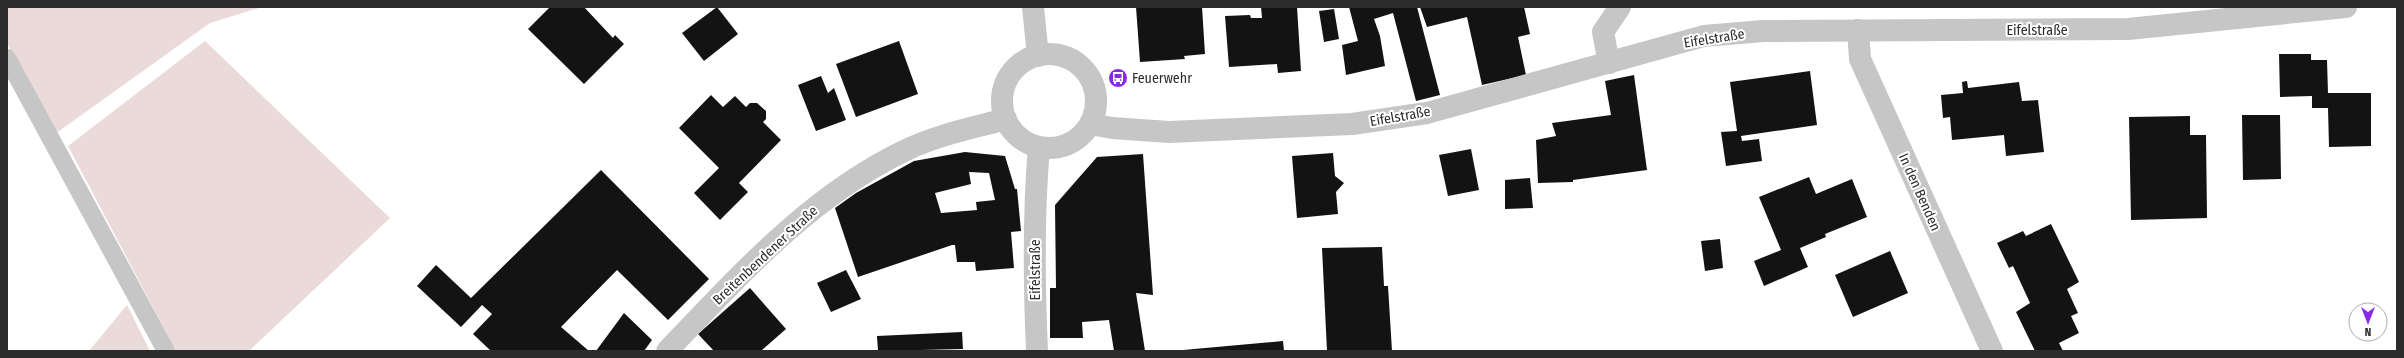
<svg xmlns="http://www.w3.org/2000/svg" width="2404" height="358" viewBox="0 0 2404 358" font-family="'Fira Sans Condensed',sans-serif">
<style>
.green{fill:#eadad9}
.building{fill:#131313;fill-rule:evenodd}
.lines{fill:none;stroke-linecap:round;stroke-linejoin:round}
.service{stroke:#c6c6c6;stroke-width:18}
.minor{stroke:#c6c6c6;stroke-width:22}
.tertiary{stroke:#c6c6c6;stroke-width:22}
.labels{text-anchor:middle;stroke-width:4;stroke-linejoin:round;paint-order:stroke}
.street-label{font-size:14px;fill:#2c2c2c;stroke:#fff}
.poi-label{font-size:14px;fill:#2c2c2c;stroke:#fff;text-anchor:start}
</style>
<rect width="100%" height="100%" fill="#fff"/>
<g class="green">
<polygon points="7,7 262,7 210,23 55,134 7,43"/>
<polygon points="205,41 390,218 249,351 176,351 68,146"/>
<polygon points="127,305 150,351 89,351"/>
</g>
<g class="building">
<polygon points="550,7 584,7 613,38 615,35 624,44 584,84 528,29"/>
<polygon points="717,7 738,34 704,61 682,33"/>
<polygon points="1136,7 1202,7 1205,54 1184,56 1185,59 1140,62"/>
<polygon points="1261,7 1297,7 1301,71 1278,73 1277,64 1229,67 1225,16 1250,15 1251,18 1262,18"/>
<polygon points="1349,7 1417,7 1440,95 1416,101 1393,13 1374,19 1380,36 1385,66 1346,75 1342,45 1358,41"/>
<polygon points="1420,7 1524,7 1530,34 1518,37 1526,75 1482,85 1467,17 1427,27"/>
<polygon points="1334,9 1339,39 1324,42 1319,11"/>
<polygon points="899,41 918,94 856,117 836,64"/>
<polygon points="2279,54 2311,54 2311,60 2327,60 2328,93 2371,93 2371,146 2329,147 2328,108 2312,108 2312,96 2280,97"/>
<polygon points="1810,71 1817,125 1741,136 1742,141 1759,139 1762,161 1726,166 1721,132 1737,131 1730,82"/>
<polygon points="1634,75 1647,170 1573,180 1573,182 1538,183 1536,140 1556,136 1552,123 1611,115 1605,81"/>
<polygon points="821,76 828,93 834,88 846,120 816,131 798,85"/>
<polygon points="1967,81 1968,88 2019,82 2022,101 2038,100 2044,152 2006,156 2004,135 1952,140 1950,117 1943,118 1941,95 1963,93 1962,82"/>
<polygon points="711,95 723,107 735,96 746,107 750,103 757,103 766,111 766,119 763,122 781,140 739,183 748,192 720,220 694,193 719,168 679,128"/>
<polygon points="2242,115 2280,115 2281,179 2243,180"/>
<polygon points="2190,116 2190,135 2206,135 2207,218 2131,220 2129,117"/>
<polygon points="1471,149 1479,190 1448,196 1439,155"/>
<path d="M 965,152 L 1005,156 L 1015,189 L 1017,189 L 1021,231 L 1011,232 L 1014,268 L 976,271 L 975,262 L 957,262 L 955,245 L 952,245 L 858,277 L 835,208 L 856,193 L 914,161 ZM 969,172 L 989,173 L 995,200 L 976,202 L 977,210 L 941,213 L 935,193 L 971,184 Z"/>
<polygon points="1333,153 1335,176 1344,183 1336,192 1338,214 1297,218 1292,156"/>
<polygon points="1143,154 1153,295 1136,293 1145,351 1114,351 1109,320 1082,322 1083,338 1050,338 1050,288 1056,288 1055,205 1097,157"/>
<polygon points="601,170 709,279 668,320 617,270 561,327 589,351 491,351 473,334 492,314 482,305 461,327 417,286 436,265 471,298"/>
<polygon points="1809,177 1816,194 1852,179 1867,217 1825,234 1826,237 1800,248 1808,267 1764,286 1754,261 1781,250 1759,197"/>
<polygon points="1530,178 1533,208 1505,209 1505,180"/>
<polygon points="2051,224 2079,282 2067,289 2078,313 2071,316 2079,333 2059,343 2063,351 2035,351 2016,312 2030,303 2013,266 2009,268 1997,243 2023,231 2026,236"/>
<polygon points="1720,239 1723,268 1705,271 1701,241"/>
<polygon points="1382,247 1384,286 1388,286 1392,351 1327,351 1322,248"/>
<polygon points="1890,251 1908,293 1853,317 1835,275"/>
<polygon points="846,270 861,299 831,312 817,283"/>
<polygon points="750,288 786,329 761,351 714,351 698,334"/>
<polygon points="624,313 652,340 644,351 596,351"/>
<polygon points="962,332 963,349 878,351 877,336"/>
<polygon points="1283,341 1284,351 1183,351 1183,350"/>
</g>
<g class="lines">
<polyline class="service" points="7,58 166,351"/>
<g class="minor">
<polyline points="1858,30 1860,59 1992,351"/>
<polyline points="1609,63 1603,32 1620,7"/>
<path d="M 667,351 C 739,276 809,197 904,151 C 936,135 972,128 1006,119"/>
</g>
<g class="tertiary">
<polyline points="1033,7 1038,56"/>
<circle cx="1049" cy="101" r="47"/>
<polyline points="1091,124 1112,128 1169,132 1352,124 1427,113 1704,36 1763,31 2128,29 2346,7"/>
<path d="M 1037,351 C 1034,283 1033,215 1039,147"/>
</g>
</g>
<defs>
<g id="bus-disc" transform="scale(1)"><circle r="9.5" fill="#882be6" stroke="#fff"/><path d="M-5-6H5V4H4V6H2V4H-2V6H-4V4H-5ZM-3.5-4V0h7V-4ZM-3.5 1.2v1.5H-2V1.2ZM2 1.2v1.5H3.5V1.2Z" fill="#fff"/></g>
</defs>
<g fill-rule="evenodd">
<use href="#bus-disc" x="1118" y="78"/>
</g>
<g class="labels">
<g class="street-label">
<text x="2037" y="35">Eifelstraße</text>
<text transform="translate(1714 38) rotate(-9)" y="5">Eifelstraße</text>
<text transform="translate(1400 116) rotate(-10)" y="5">Eifelstraße</text>
<text transform="translate(1920 192) rotate(66)" y="5">In den Benden</text>
<text transform="translate(765 255) rotate(-43)" y="5">Breitenbendener Straße</text>
<text transform="translate(1035 270) rotate(-90)" y="5">Eifelstraße</text>
</g>
<g class="poi-label">
<text x="1132" y="83">Feuerwehr</text>
</g>
</g>
<rect width="2404" height="358" fill="none" stroke="#2c2c2c" stroke-width="16"/>
<g transform="translate(2368 322) rotate(180)"><circle r="19" fill="#ffffff" stroke="#ababab"/>
<path d="M0-3L7 15L0 10L-7 15Z" fill="#882be6"/>
<text y="-6" font-size="11" font-weight="bold" text-anchor="middle" fill="#2c2c2c">N</text>
</g>
</svg>
